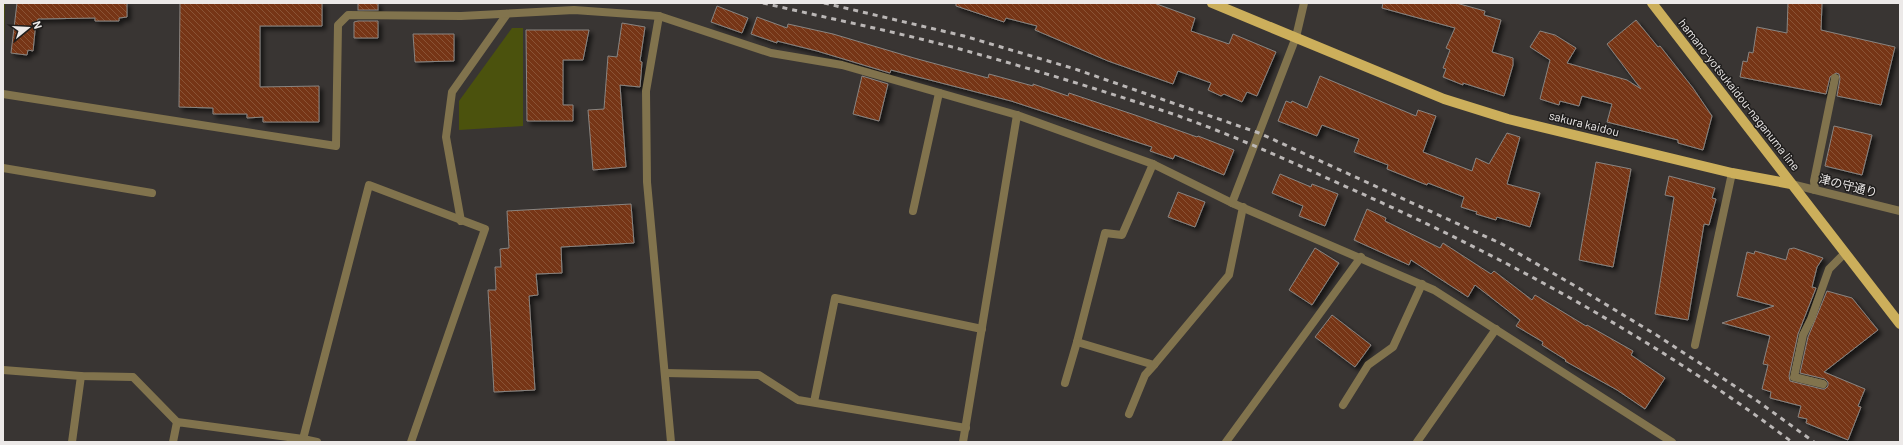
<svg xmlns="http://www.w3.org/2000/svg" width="1903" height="445" viewBox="0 0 1903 445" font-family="Barlow,'Noto Sans JP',sans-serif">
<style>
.green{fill:#4b520d}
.building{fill:url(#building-back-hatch);stroke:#888481;filter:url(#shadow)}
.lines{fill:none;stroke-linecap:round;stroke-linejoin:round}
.service{stroke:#81734d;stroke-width:8}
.minor{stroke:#81734d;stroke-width:8}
.tertiary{stroke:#81734d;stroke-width:8}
.primary{stroke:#ccaf5b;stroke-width:10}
.rail{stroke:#bbb7b6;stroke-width:3;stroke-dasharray:5 5;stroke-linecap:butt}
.labels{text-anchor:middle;stroke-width:3;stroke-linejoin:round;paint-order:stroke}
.street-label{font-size:12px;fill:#ece9e8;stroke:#1f1d1c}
</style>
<defs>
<pattern id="building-back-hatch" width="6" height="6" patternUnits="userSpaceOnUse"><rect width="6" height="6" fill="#763514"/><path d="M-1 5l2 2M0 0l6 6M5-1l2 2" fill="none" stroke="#8a5236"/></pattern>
<filter id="shadow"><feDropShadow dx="3.5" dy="3.5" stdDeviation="2" flood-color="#0009"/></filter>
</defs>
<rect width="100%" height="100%" fill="#393533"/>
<g class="green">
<polygon points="3,3 5,3 4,47 3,47"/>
<polygon points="512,28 523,28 523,126 459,130 459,101"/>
</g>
<g class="building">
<polygon points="17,3 127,3 127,17 119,18 119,21 95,21 95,18 38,19 37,22 36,21 33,51 28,50 27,55 11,53"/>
<polygon points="180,3 322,3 322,26 260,26 260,87 319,86 319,122 263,122 263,117 247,118 247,114 213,114 213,108 179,107"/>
<rect x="358" y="3" width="20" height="7"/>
<polygon points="956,3 1154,3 1195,18 1191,31 1229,44 1233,34 1276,52 1257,96 1247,92 1242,102 1224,94 1221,96 1208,90 1211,83 1178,71 1173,84 1108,61 1035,30 1037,26 1006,18 1004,22 956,6"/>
<polygon points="1383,3 1456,3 1485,11 1484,15 1501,20 1492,52 1513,58 1513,65 1504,96 1463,83 1463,85 1443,77 1446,69 1443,68 1450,50 1446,48 1455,28 1382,8"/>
<polygon points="1788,3 1822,3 1821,30 1895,47 1881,105 1837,96 1840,79 1839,74 1836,73 1830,77 1826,94 1740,77 1743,61 1747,62 1749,52 1753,53 1757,27 1787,33"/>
<polygon points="717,6 748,18 742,33 711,22"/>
<polygon points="757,17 787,28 788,24 833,34 914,58 988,78 989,74 1033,86 1033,84 1068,96 1069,93 1135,115 1197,137 1198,136 1234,150 1224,175 1175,155 1173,159 1150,151 1152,147 1011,101 891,70 890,73 817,51 777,41 777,43 751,34"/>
<polygon points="1636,20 1658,47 1660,46 1693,88 1712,116 1703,150 1678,143 1678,140 1607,122 1612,104 1582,96 1579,106 1560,101 1559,105 1540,99 1550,60 1530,47 1540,31 1555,35 1576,48 1567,63 1627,80 1641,89 1607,44"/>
<polygon points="358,21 378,21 378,38 354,38 354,22"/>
<polygon points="622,23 645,27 640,61 642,62 640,87 620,85 626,167 593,170 588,110 604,109 608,56 617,57"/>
<polygon points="526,30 589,30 583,60 563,60 563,105 573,105 573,121 527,121"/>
<polygon points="413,34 454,34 454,61 415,62"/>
<polygon points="862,76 888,84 879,121 853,114"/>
<polygon points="1320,76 1416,116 1418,110 1436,116 1423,152 1472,171 1476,158 1489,164 1507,133 1520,137 1507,184 1540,193 1530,227 1497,217 1496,220 1476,214 1477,212 1461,207 1464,197 1428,183 1427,185 1387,169 1388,165 1354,152 1359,139 1322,125 1317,136 1278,121 1286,101 1291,103 1292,101 1307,108"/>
<polygon points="1834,126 1872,135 1862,175 1825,166"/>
<polygon points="1596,162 1631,169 1613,267 1579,260"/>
<polygon points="1280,174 1311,187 1312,184 1338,194 1325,226 1299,216 1303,206 1272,193"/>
<polygon points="1669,176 1715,188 1712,198 1716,199 1709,225 1704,224 1688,320 1655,314 1674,197 1665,195"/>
<polygon points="1178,192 1205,202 1195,227 1168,217"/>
<polygon points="631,204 634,243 561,247 562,273 536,274 538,295 529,296 535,390 494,392 488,290 496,290 495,267 501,267 500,249 509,248 507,211"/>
<polygon points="1367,209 1386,218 1385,221 1440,248 1443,243 1491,274 1494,271 1532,300 1535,295 1586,326 1587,325 1633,351 1631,355 1665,378 1645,409 1617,390 1565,361 1566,360 1542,345 1543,342 1516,326 1520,320 1475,285 1468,297 1411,260 1409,265 1354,240"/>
<polygon points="1315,248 1339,263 1312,305 1289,290"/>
<polygon points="1794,248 1823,258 1817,267 1812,287 1816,288 1798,334 1789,376 1790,381 1822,389 1825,389 1828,386 1828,382 1825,379 1800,373 1808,337 1827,291 1852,298 1878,330 1824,372 1865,389 1858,406 1861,407 1848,440 1806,423 1807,419 1798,417 1801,406 1770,398 1771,392 1762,389 1768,365 1763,364 1770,336 1722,323 1774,306 1737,296 1747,252 1754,254 1755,251 1786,260 1789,249"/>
<polygon points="1332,315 1371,345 1355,367 1315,337"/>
</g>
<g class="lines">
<g class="service">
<polyline points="1296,37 1304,3"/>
<polyline points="1153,164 1122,235 1105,233 1077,342 1154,365 1229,275 1243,207"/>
<polyline points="3,168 152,193"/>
<polyline points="1815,190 1814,181 1835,78"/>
<polyline points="461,221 446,137 452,92 507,14"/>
<polyline points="1695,345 1732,173"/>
<polyline points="665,373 759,375 798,400 966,428"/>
<polyline points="1065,383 1077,342"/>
<polyline points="1823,384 1794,377 1803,335 1811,319 1829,269 1845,253"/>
<polyline points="814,402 835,298 982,329"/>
<polyline points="1343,405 1368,365 1393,347 1422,284"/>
<polyline points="1129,414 1145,375 1154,365"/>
<polyline points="72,442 81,376"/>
</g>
<g class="minor">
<polyline points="659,16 646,91 647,182 671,442"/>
<polyline points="3,94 336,146 338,25 348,15 461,16 574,10 659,16 771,53 842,65 1017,115 1153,164 1232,203 1434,290 1672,442"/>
<polyline points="1232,203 1296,37"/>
<polyline points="913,211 939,93"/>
<polyline points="3,370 81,376 133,377 177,422"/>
<polyline points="303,439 369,185 485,229 411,442"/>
<polyline points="173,442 177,422 303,439 317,442"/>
<polyline points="963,442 1017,115"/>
<polyline points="1226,442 1361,257"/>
<polyline points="1417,442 1496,329"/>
</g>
<polyline class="tertiary" points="1791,184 1900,211"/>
<g class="primary">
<polyline points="1212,3 1444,99 1508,119 1732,173 1791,184"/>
<polyline points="1652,3 1900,324"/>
</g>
<g class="rail">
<path d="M 763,3 C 827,18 892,31 956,48 C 1029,68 1101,90 1173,114 C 1230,134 1285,159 1340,184 C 1499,254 1653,337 1792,442"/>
<polyline points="824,3 964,36 1075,69 1259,133 1502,244 1577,287 1658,336 1756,400 1814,442"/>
</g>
</g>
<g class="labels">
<g class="street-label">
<text transform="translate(1739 95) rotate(52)" y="4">hamano-yotsukaidou-naganuma line</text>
<text transform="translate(1584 124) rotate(14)" y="4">sakura kaidou</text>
<text transform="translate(1848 186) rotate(14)" y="4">津の守通り</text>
</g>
</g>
<rect width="1903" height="445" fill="none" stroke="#ece9e8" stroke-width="8"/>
<g transform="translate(28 28) rotate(72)" stroke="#1f1d1c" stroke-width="3" paint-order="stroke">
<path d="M0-3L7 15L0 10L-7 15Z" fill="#ece9e8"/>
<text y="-6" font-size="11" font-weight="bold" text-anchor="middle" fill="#ece9e8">N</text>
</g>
</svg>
